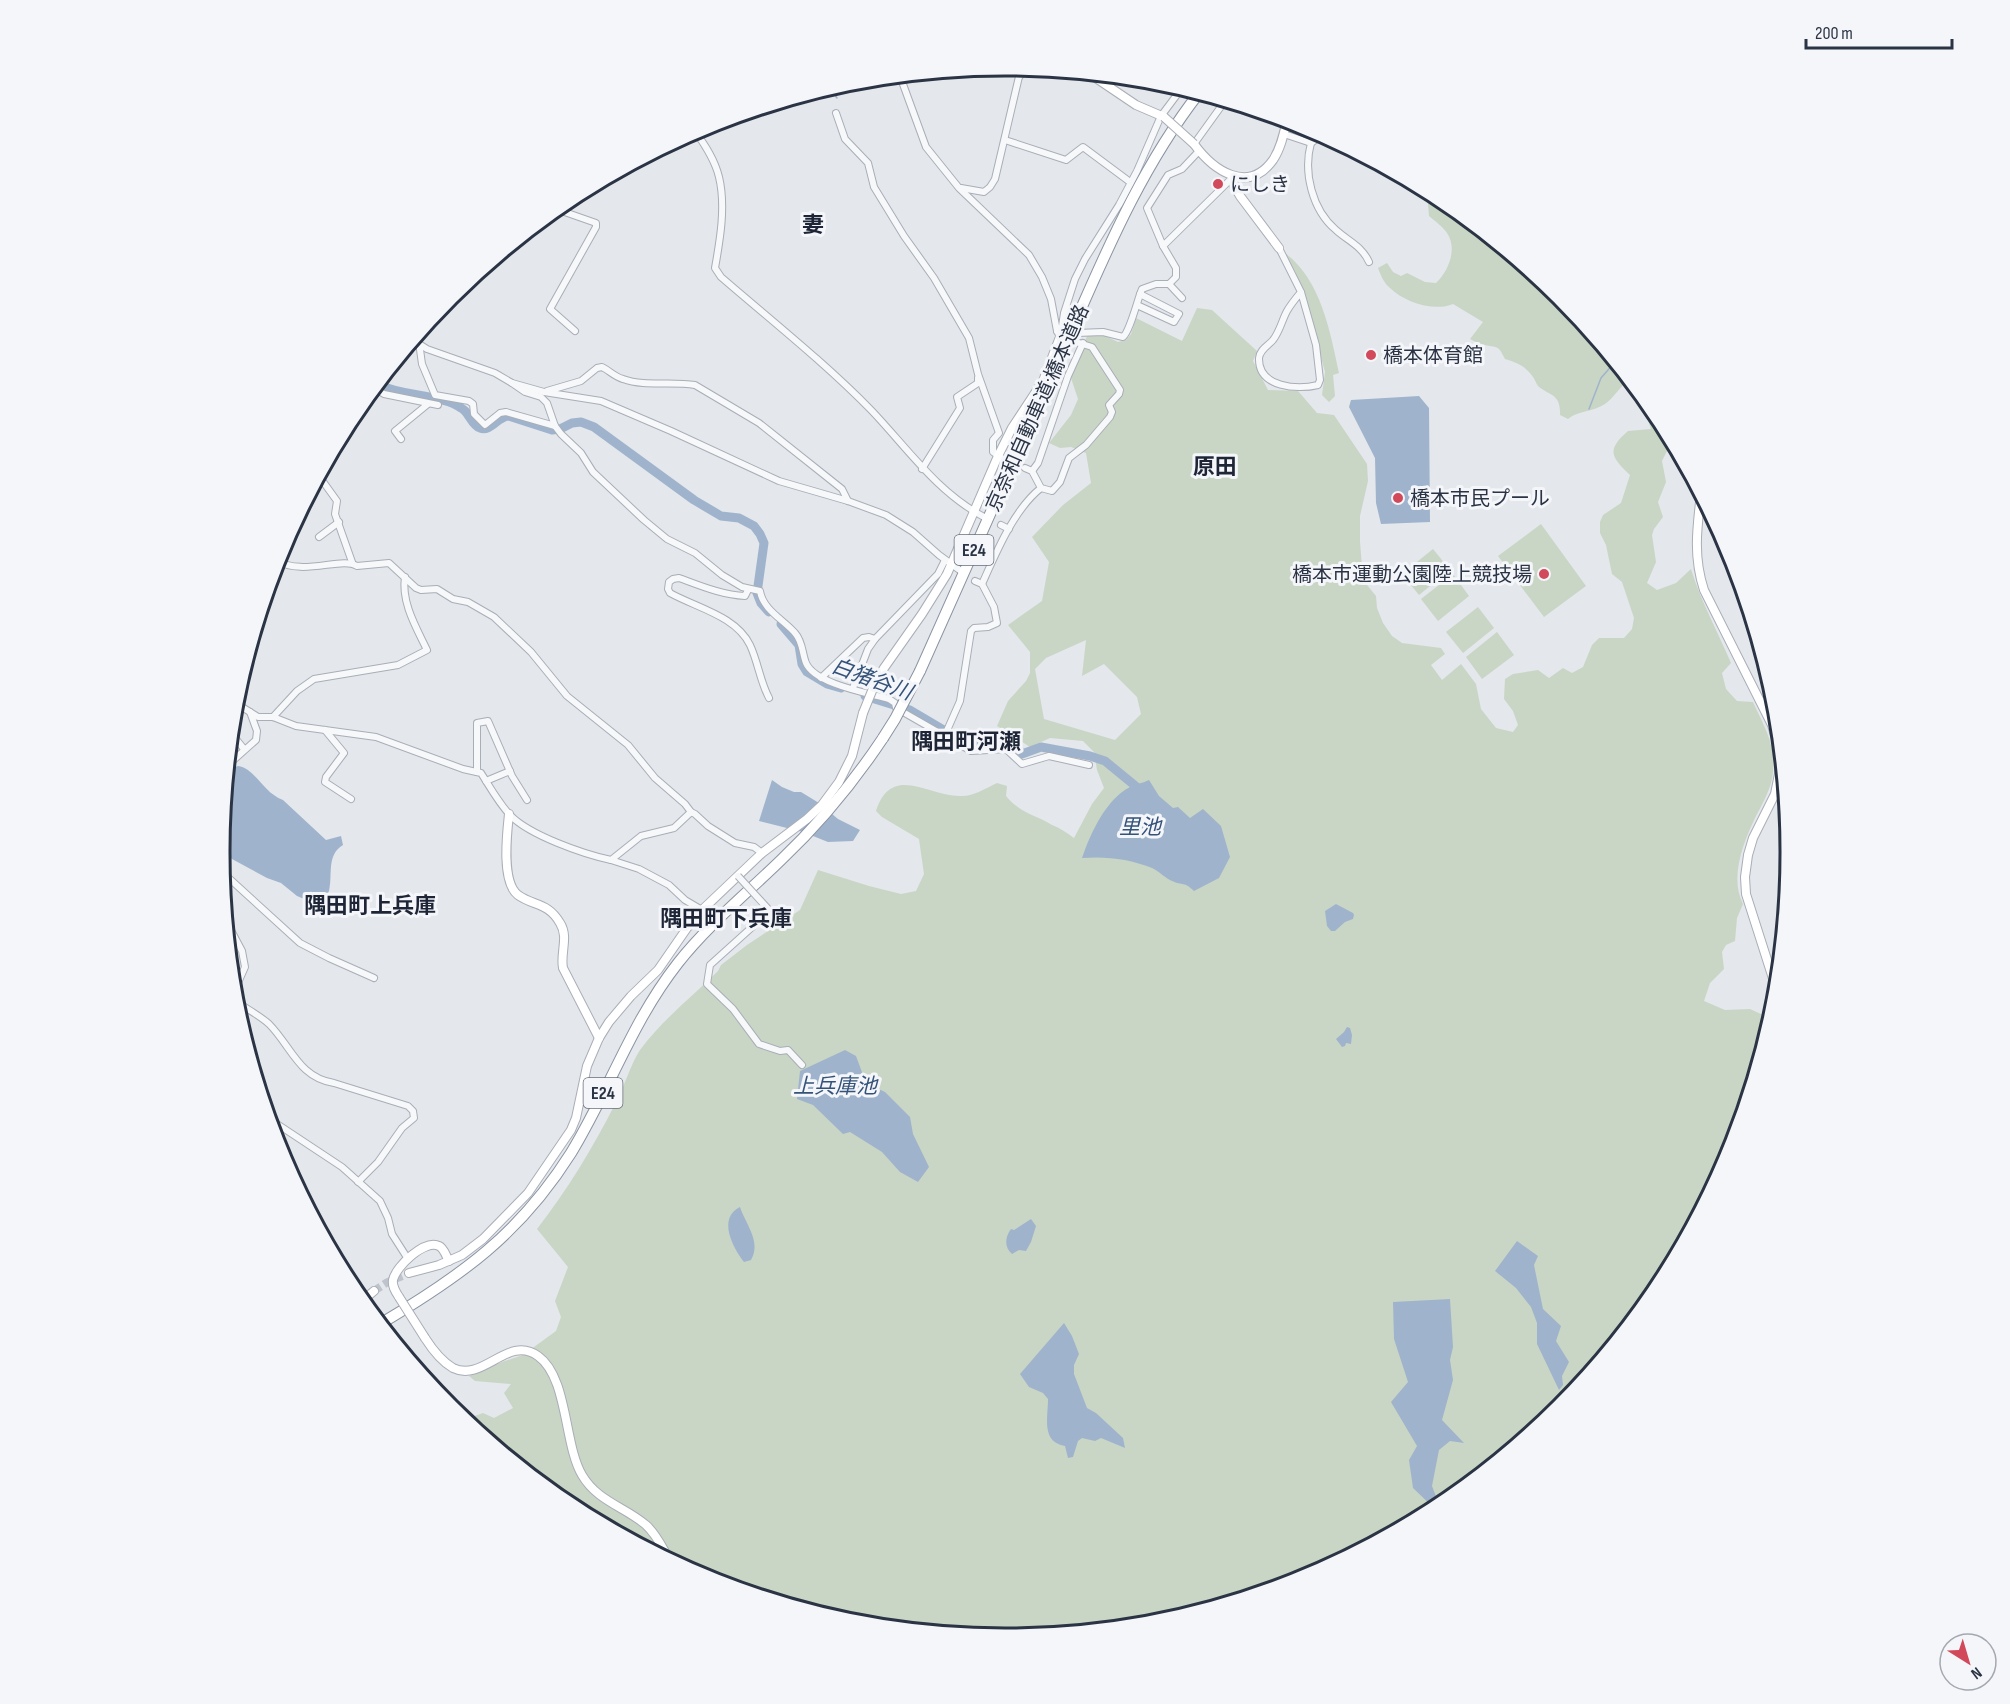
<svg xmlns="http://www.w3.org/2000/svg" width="2010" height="1704" viewBox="0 0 2010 1704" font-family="'Sofia Sans Condensed','Noto Sans JP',sans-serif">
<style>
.green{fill:#c9d6c5;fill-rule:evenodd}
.water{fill:#9fb4cc}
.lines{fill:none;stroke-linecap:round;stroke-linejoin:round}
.stream{stroke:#9fb4cc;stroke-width:1.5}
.river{stroke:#9fb4cc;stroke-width:9}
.secondary-tunnel{stroke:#bfc3cb;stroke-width:8;stroke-dasharray:8 4;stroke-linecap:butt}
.street-casing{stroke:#a9aeb7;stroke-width:8}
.secondary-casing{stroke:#a9aeb7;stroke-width:10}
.highway-casing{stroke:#8b94a3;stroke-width:12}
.street{stroke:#f7f8fa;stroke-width:6}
.secondary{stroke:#fff;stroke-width:8}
.highway{stroke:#fff;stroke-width:10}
.street-bridge-casing{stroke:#a9aeb7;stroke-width:8;stroke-linecap:butt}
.secondary-bridge-casing{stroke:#a9aeb7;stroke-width:10;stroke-linecap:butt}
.highway-bridge-casing{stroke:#8b94a3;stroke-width:12;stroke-linecap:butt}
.street-bridge{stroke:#f7f8fa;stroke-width:6}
.secondary-bridge{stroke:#fff;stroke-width:8}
.highway-bridge{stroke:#fff;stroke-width:10}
.poi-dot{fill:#d1495b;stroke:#f4f6f9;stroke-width:2}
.labels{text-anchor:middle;stroke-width:6;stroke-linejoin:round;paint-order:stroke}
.shield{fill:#f4f6f9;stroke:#676e7b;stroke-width:1.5}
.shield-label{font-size:18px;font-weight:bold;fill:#2b3445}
.poi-label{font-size:20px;fill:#2b3445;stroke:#f4f6f9;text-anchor:start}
.street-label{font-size:20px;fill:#2b3445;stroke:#f4f6f9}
.water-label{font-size:21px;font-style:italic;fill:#34527a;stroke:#f4f6f9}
.quarter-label{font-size:22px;font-weight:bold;fill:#1d2536;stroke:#f4f6f9}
.rim{fill:none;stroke:#2b3445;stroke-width:3}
</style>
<rect width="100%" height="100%" fill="#e4e7ec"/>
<g class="green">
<path d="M 1427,191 L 1442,199 L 1561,296 L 1629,380 C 1620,386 1614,398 1605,404 C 1593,412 1579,410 1568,419 L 1560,415 C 1561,393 1549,396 1538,386 C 1536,383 1535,380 1533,377 C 1525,366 1518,363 1505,359 C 1498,345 1499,348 1485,345 C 1480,344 1474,341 1470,339 L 1483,322 L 1453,304 C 1434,312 1404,302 1390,288 C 1384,283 1381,276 1378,268 L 1387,263 L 1393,272 L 1401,276 L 1407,273 L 1425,282 L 1436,283 C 1448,272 1458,249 1447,233 C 1443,227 1435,221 1429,216 Z"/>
<path d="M 1285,253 C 1321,280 1330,331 1339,373 L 1333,375 L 1335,396 L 1329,402 L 1322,395 L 1325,372 L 1306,300 L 1295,271 Z"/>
<path d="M 1197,308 L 1212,310 L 1257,351 L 1253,361 L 1268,390 L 1298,391 L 1317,413 L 1334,415 L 1367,464 L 1368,481 L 1360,516 L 1360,542 L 1363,580 L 1376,596 L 1377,608 L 1383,623 L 1392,636 L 1402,643 L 1441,648 L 1445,654 L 1431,665 L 1442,680 L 1461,664 L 1476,684 L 1481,709 L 1496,728 L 1513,732 L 1518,725 L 1513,711 L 1504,699 L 1505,679 L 1513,674 L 1538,670 L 1549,678 L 1563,668 L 1572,673 L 1583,667 L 1592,645 L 1599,638 L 1624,638 L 1632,629 L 1634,618 L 1622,582 L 1612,574 L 1606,545 L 1600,533 L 1600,522 L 1603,515 L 1621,503 L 1630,475 C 1611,457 1606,450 1628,431 L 1651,429 L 1644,409 L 1652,408 L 1659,416 L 1672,441 L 1662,461 L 1666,482 L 1658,502 L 1663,517 L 1654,529 L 1652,535 L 1656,562 L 1647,583 L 1657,590 L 1676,583 L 1691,569 C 1701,602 1718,632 1731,663 L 1722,673 L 1726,689 L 1737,701 L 1753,702 C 1764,726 1776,745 1773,772 C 1772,787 1763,803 1756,816 C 1744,841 1729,877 1743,904 L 1737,918 L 1735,941 L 1726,945 L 1722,952 L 1724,969 L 1710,983 L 1704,1001 L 1725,1010 L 1750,1009 L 1763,1015 L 1773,1014 L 1731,1153 L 1658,1289 L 1561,1408 L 1441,1506 L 1305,1578 L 1158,1623 L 1005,1638 L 851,1623 L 704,1578 L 568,1505 L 458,1415 L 461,1414 L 472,1417 L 483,1413 L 494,1418 L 513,1408 L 504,1393 L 511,1384 L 475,1381 L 469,1376 L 496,1364 L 523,1355 L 556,1331 L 561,1317 L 555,1301 L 568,1267 L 537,1229 C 567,1190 593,1148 615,1104 C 624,1088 631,1063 640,1050 C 662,1020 692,997 718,971 L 721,965 L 747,945 L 800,910 L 818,870 L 869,886 L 901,894 L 916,891 L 924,874 L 919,839 L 882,817 L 876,811 C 892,762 930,798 962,796 C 974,796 986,788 997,783 L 1007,786 L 1006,796 C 1021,814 1034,814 1052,825 C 1060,828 1067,833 1074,838 L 1092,804 L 1104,788 L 1097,770 L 1094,752 L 1083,741 L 1050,738 L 1030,747 L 997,726 L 1008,701 L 1026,681 L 1030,673 L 1030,652 L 1008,625 L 1042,601 L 1049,562 L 1032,537 L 1063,505 L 1091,483 L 1086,453 L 1071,447 L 1060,448 L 1049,443 L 1071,415 L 1078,399 L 1071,378 L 1087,336 L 1101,334 L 1118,342 L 1126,340 L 1131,334 L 1136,318 L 1182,341 ZM 1086,640 L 1082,676 L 1104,664 L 1137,697 L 1141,714 L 1115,740 L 1044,719 L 1035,669 L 1046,658 Z"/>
<polygon points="1541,524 1586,586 1544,617 1498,556"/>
<polygon points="1433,549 1450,570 1419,595 1402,574"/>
<polygon points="1453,574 1469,596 1438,621 1421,599"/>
<polygon points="1478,607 1494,628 1463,653 1446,632"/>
<polygon points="1497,632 1514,655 1482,679 1466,657"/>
</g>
<g class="water">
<polygon points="1419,396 1429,408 1430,522 1381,524 1376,503 1375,458 1349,407 1351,400"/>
<path d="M 238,766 C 255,768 263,793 283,800 L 326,840 L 341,836 L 343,845 C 326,855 333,875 329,891 C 327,895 323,900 320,904 L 313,899 L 309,901 L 297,896 L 281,883 L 267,878 L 232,859 L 220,844 L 227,770 Z"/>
<polygon points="772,780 782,787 794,792 801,792 819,803 838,819 860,830 853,841 828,842 803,832 759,821"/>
<path d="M 1149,780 L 1159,796 L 1173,808 L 1178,807 L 1190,818 L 1203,809 L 1221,826 L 1230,857 L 1219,878 L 1194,891 C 1184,881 1183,886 1172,881 C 1165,878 1160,872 1152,868 C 1130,859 1106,856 1082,858 C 1090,834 1106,799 1130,787 C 1136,784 1143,783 1149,780 Z"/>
<polygon points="1336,904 1353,913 1354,915 1353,919 1345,922 1335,931 1331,931 1327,926 1325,911"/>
<polygon points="1347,1027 1350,1028 1352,1035 1351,1044 1346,1043 1345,1046 1342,1047 1336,1039 1344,1032"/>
<polygon points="845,1050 856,1056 866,1083 885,1092 910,1117 913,1134 929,1167 918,1182 900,1172 882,1152 850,1132 843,1134 813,1105 797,1099 800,1071"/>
<path d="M 740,1207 C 745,1223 762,1242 751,1260 L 744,1262 C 733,1248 717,1218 740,1207 Z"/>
<path d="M 1031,1219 L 1036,1226 L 1031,1242 L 1026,1251 L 1019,1250 L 1012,1254 C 1004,1247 1005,1237 1011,1229 L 1014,1230 Z"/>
<polygon points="1517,1241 1538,1256 1534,1265 1543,1309 1561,1326 1556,1341 1569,1362 1562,1376 1563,1385 1559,1390 1537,1344 1537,1323 1531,1307 1516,1288 1495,1271"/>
<polygon points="1450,1299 1453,1347 1450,1360 1453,1380 1442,1420 1464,1443 1450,1441 1439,1450 1432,1486 1440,1507 1435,1509 1413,1488 1409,1460 1417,1446 1391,1402 1408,1382 1394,1339 1393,1302"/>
<path d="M 1064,1323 L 1072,1336 L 1079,1354 L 1074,1365 L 1074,1374 L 1087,1408 L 1096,1413 L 1123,1438 L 1125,1448 L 1101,1438 L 1095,1441 L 1082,1438 L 1078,1441 L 1073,1457 L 1068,1458 L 1065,1446 C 1041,1442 1048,1418 1048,1399 L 1043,1393 L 1029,1387 L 1020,1374 Z"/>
</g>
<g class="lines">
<g class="stream">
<polyline points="830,88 837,98"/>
<polyline points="1589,409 1601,378 1615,362"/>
</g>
<g class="river">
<path d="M 377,384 C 401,396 429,393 454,404 C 458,406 462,408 465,411 C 470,416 473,426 480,428 C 491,432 498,416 509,416 L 552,430 L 560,429 L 572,423 L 581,422 L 594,427 L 694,500 L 721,516 L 739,518 L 754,526 L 760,534 L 764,543 L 757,593 L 761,603 L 769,612"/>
<polyline points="781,624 799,645 802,664 807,672 827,684 841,688"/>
<polyline points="865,696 910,710 954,736 976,746 1002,737 1012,742 1022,754 1041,747 1090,756 1105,761 1144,793"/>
</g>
<polyline class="secondary-tunnel" points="374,1291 386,1283 409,1273"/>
<g class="street-casing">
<g id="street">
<polyline points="1012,67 1020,76"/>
<polyline points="900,76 926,147 959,188 1029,255 1042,277 1051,299 1057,331 1060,337 1092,347 1120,390 1119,394 1109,405 1112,412 1110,417 1086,445 1069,458 1060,482 1052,491 1041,488 1032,471 1025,468"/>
<polyline points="836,113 845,139 868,163 874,187 904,236 934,278 969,338 978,374 999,433 993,440 993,452 1009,463"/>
<path d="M 695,131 C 705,145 715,160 719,177 C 726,206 720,240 715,268 L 721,277 C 772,321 825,363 872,411 C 908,449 937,492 984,517"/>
<polyline points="1284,134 1311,143 1322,135"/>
<polyline points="1005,140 1066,160 1083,147 1130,182"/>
<path d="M 1311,143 C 1303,172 1312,210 1336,230 C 1348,241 1362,246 1369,262"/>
<polyline points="1194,144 1225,101"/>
<polyline points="961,188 984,192 990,187 995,179 1021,68"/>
<polyline points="556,209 596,223 596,227 550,309 575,331"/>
<polyline points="1163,246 1233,177"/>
<path d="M 1279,248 L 1301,292 L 1316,345 L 1320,380 L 1318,385 C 1298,390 1258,388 1259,358 C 1260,349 1268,346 1273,340 C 1280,331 1282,320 1287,311 C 1291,304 1296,298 1301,292"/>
<polyline points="1169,284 1182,298"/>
<polyline points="1137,305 1174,322 1179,314 1140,294"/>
<path d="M 1057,331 L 1077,333 L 1103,332 L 1123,337 C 1130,331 1137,301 1142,289 L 1156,284 L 1169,284 L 1176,277 L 1176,268 L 1163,246 L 1147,208 L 1168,175 L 1182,169 L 1199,151"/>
<polyline points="1061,333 1064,313 1075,279 1085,259 1119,205 1137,171 1161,116 1182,88"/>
<polyline points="418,335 422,364 435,395 469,401 473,404 474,414 485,425 500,413 506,412 555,426"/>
<polyline points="411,343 419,344 427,349 495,373 512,383 544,392 601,401 671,431 779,481 848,501 886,515 913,532 939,555 961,571"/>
<path d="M 512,383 L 525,392 L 541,397 L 547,403 L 555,426 L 561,434 L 581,453 L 593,472 L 644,520 L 667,539 L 695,553 L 722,575 L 742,587 L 760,591 C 763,610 784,620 795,633 C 803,642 802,653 806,663 C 815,684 868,693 889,699 L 895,703 L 896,708 L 971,751 L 1006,749 L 1022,764 L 1049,756 L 1089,765"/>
<polyline points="374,388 384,394 438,405"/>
<path d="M 547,391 L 581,381 L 597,368 L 602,367 C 610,371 615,377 623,379 C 645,387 671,381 695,385 L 759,423 L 842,489 L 848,501"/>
<polyline points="401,439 395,431 428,404"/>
<polyline points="922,469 960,408 957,397 978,383 978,378"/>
<polyline points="1032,471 1038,463 1068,376 1083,343"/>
<polyline points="319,476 337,501 335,514 352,562"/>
<polyline points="1001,525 1009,529"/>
<polyline points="319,537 339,522"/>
<path d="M 276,560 C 302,577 342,556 357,566 L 389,563 L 416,588 L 421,590 L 437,589 L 453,599 L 468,602 L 494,617 L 531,652 L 567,696 L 628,745 L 655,778 L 685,804 L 691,812 L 695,814 L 708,826 L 735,843 L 754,847 L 762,853"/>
<path d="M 982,584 C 996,553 1014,509 1041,488"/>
<path d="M 748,590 L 745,596 C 722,595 701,586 679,578 L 673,579 L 669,582 L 668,589 L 670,593 C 697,608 736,616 750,645 C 758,662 760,681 769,698"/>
<polyline points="821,678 863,638 869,637 875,639"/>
<polyline points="853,688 868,649 875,639 938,574 945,560"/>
<polyline points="1759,700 1770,704 1777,713"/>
<path d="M 234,702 L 258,717 L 273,717 L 296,726 L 376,737 L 463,769 L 481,773 C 490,787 498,802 510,815 C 529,835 583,854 611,860 L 641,836 L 674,828 L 691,812"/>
<path d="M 273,717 L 297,691 L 314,679 L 398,665 L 427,650 C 416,627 401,602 405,577"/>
<polyline points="325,730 344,753 326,777 325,782 351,799"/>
<polyline points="231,733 244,749"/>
<polyline points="945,735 960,701 971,631 974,628 988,627 997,623 994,607 982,584 975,581"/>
<polyline points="228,765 256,740 257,731 250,712"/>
<polyline points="477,772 477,723 488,721 512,776 527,800"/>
<polyline points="486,781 510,771"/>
<polyline points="611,860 639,869 669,885 685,900 702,910"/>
<polyline points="221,871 300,943 329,958 374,978"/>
<polyline points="770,911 710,965 707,984 733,1009 759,1044 780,1051 788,1050 802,1065"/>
<polyline points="226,921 242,951 245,967 233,994"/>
<path d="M 234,1000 C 245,1008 259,1015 269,1024 C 291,1046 299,1078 334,1083 L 408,1106 L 413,1111 L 414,1118 L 402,1128 L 378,1162 L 358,1182"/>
<polyline points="268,1118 342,1167 380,1201 388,1218 392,1234 408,1259"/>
</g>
</g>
<g class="secondary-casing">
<g id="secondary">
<polyline points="1090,74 1136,105 1164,117"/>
<path d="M 1194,144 C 1213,170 1248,195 1273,160 C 1281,148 1284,133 1287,120"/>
<polyline points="1233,177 1234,186 1240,196 1279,248"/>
<path d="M 1701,494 C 1697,528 1693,557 1704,590 L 1772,725 L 1780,753 L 1779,774 L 1775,794 L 1753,838 L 1748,855 L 1745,877 L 1746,894 L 1777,991"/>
<polyline points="874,686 884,668 922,614 947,574 998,456 1012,428 1043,381 1060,337"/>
<path d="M 509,814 C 507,833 501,882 518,895 C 533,906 548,902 560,923 C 569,937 560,953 563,968 L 599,1038"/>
<polyline points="409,1273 439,1265 462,1255 483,1239 528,1193 571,1130 576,1118 587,1066 599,1038 609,1022 631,996 658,970 687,928 702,910 762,853 807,819 822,805 839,782 852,756 863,713"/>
<path d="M 399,1297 C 395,1291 392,1286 393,1280 C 396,1266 425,1239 439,1246 C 444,1248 446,1256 449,1261"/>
<polyline points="362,1301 374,1291"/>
<path d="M 425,1338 C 432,1349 441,1361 453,1368 C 483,1383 508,1334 538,1356 C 568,1377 564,1445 582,1475 C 597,1501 625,1507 646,1525 C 657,1535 662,1547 669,1559"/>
</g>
</g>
<g class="highway-casing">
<g id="highway">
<path d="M 1077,318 C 1111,240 1146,161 1199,93"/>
<polyline points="920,671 1028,429"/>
<path d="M 380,1324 C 461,1276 520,1234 571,1153 C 610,1089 631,1023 678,963 C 708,925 746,894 781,860 C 820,823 853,783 883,738"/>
</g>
</g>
<use href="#street" class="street"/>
<use href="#secondary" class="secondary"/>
<use href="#highway" class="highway"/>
<g class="street-bridge-casing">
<polyline id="street-bridge" points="738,876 770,911"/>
</g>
<g class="secondary-bridge-casing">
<g id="secondary-bridge">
<polyline points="1164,117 1194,144"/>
<polyline points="863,713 874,686"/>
<polyline points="399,1297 425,1338"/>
</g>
</g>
<g class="highway-bridge-casing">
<g id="highway-bridge">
<polyline points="1028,429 1077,318"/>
<polyline points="883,738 895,719 920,671"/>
</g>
</g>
<use href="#street-bridge" class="street-bridge"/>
<use href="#secondary-bridge" class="secondary-bridge"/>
<use href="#highway-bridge" class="highway-bridge"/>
</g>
<g class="poi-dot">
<circle cx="1218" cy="184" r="6"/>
<circle cx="1371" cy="355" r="6"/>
<circle cx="1398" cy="498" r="6"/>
<circle cx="1544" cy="574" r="6"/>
</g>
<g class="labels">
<g class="shield">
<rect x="954.5" y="535" width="39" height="30" rx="4.5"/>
<rect x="583.5" y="1078" width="39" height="30" rx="4.5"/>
</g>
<g class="shield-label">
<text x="974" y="556">E24</text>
<text x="603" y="1099">E24</text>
</g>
<g class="poi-label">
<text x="1230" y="191">にしき</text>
<text x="1383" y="362">橋本体育館</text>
<text x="1410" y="505">橋本市民プール</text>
<text x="1532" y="581" text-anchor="end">橋本市運動公園陸上競技場</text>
</g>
<g class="street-label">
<text transform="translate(1037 408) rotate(-66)" y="7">京奈和自動車道;橋本道路</text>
</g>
<g class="water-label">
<text transform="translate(872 679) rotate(20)" y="7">白猪谷川</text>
<text x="1140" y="834">里池</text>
<text x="835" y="1093">上兵庫池</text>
</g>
<g class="quarter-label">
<text x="813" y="232">妻</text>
<text x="1215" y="474">原田</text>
<text x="966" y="749">隅田町河瀬</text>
<text x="370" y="913">隅田町上兵庫</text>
<text x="726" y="926">隅田町下兵庫</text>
</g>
</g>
<path d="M0 0H2010V1704H0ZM1005 76H1005A775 775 0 0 1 1780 851V853A775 775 0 0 1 1005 1628H1005A775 775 0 0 1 230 853V851A775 775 0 0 1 1005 76Z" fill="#f4f6f9" fill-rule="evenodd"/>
<path class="rim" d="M1005 76H1005A775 775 0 0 1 1780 851V853A775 775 0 0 1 1005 1628H1005A775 775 0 0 1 230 853V851A775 775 0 0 1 1005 76Z"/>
<g transform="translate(1968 1662) rotate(143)"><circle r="28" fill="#f4f6f9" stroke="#a4a8b1" stroke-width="1.5"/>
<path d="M0-4.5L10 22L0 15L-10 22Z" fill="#d1495b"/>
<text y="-9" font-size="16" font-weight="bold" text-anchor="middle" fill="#2b3445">N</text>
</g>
<path d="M1806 39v9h146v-9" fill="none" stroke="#2b3445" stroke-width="3"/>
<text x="1815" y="39" font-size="18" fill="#2b3445" stroke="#f4f6f9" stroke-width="4.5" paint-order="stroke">200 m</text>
</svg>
